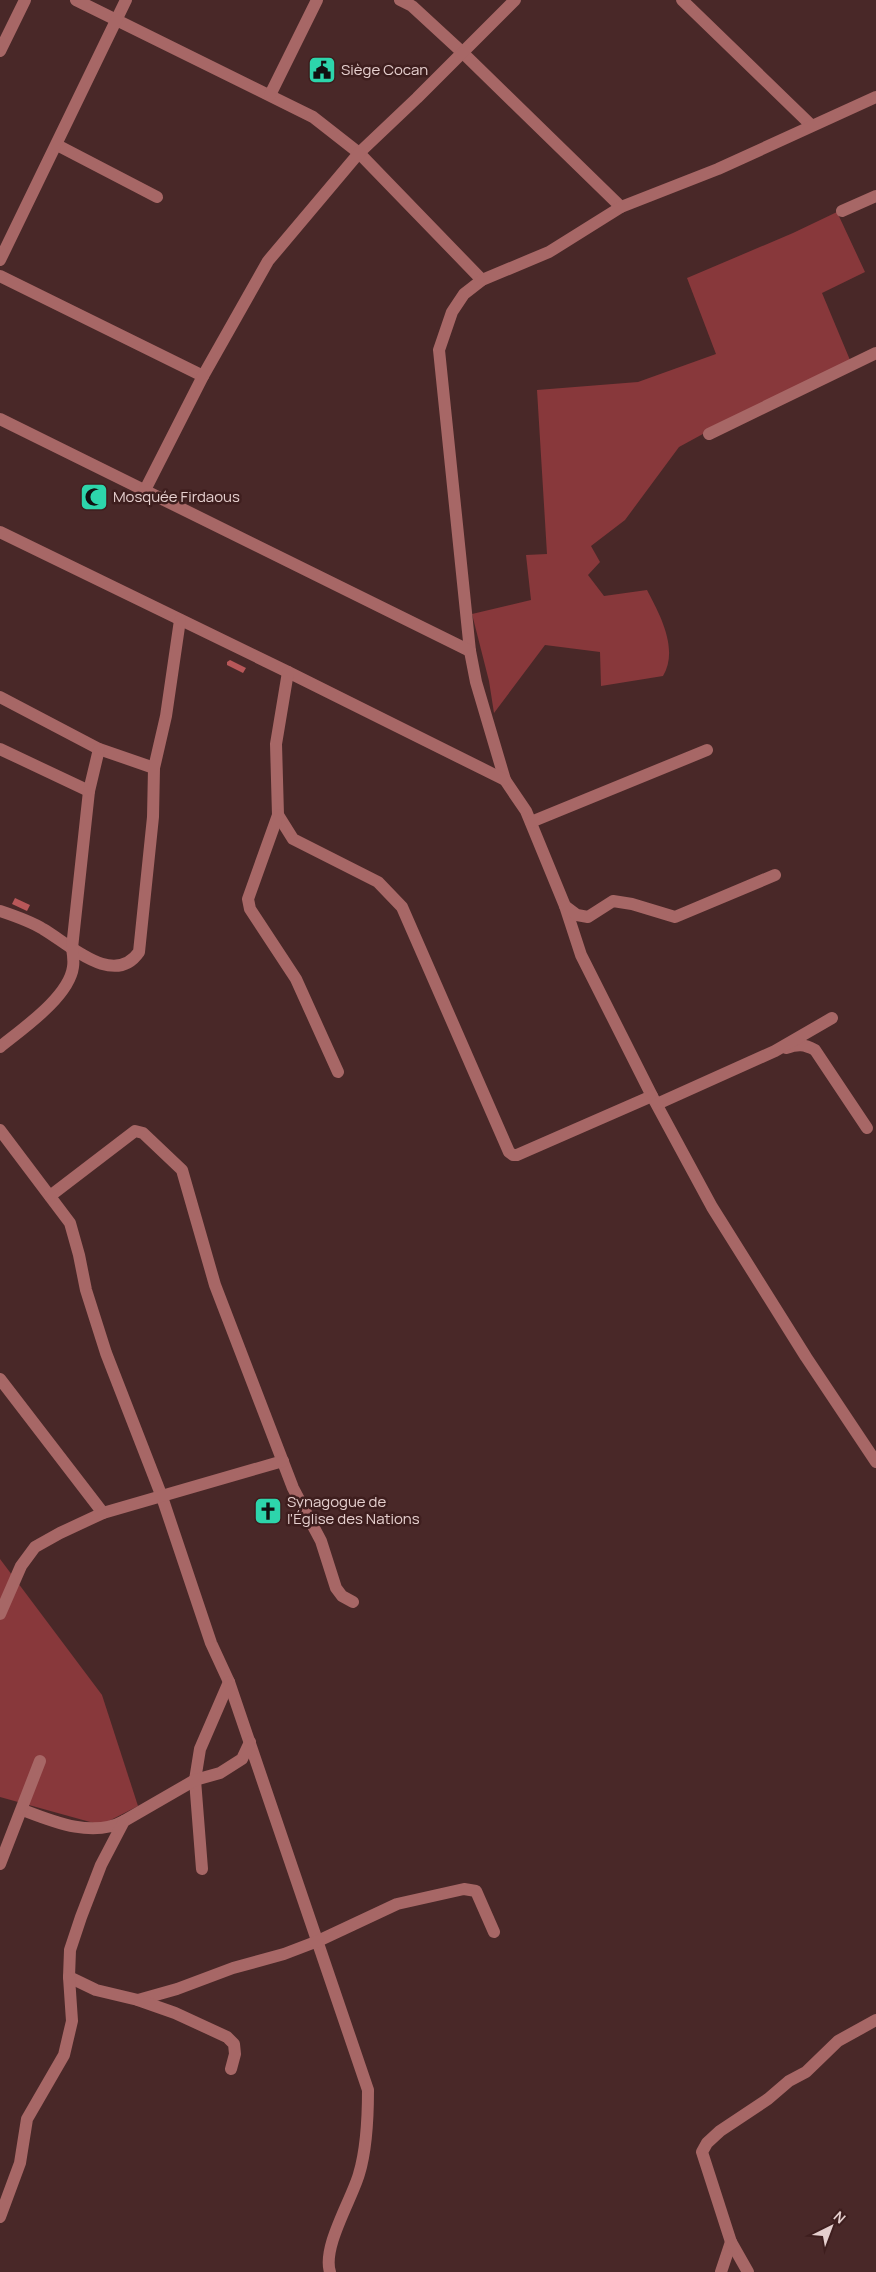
<svg xmlns="http://www.w3.org/2000/svg" width="876" height="2272" viewBox="0 0 876 2272" font-family="Manrope,sans-serif">
<style>
.green{fill:#88383b}
.water{fill:#b85759}
.lines{fill:none;stroke-linecap:round;stroke-linejoin:round}
.minor{stroke:#a76766;stroke-width:12}
.labels{text-anchor:middle;stroke-width:5;stroke-linejoin:round;paint-order:stroke}
.poi-label{font-size:15px;fill:#e5cfce;stroke:#3e1e1e;text-anchor:start}
</style>
<rect width="100%" height="100%" fill="#492828"/>
<g class="green">
<path d="M 837,212 L 865,272 L 822,293 L 850,360 L 734,417 L 679,447 L 625,520 L 591,546 L 600,562 L 588,575 L 604,596 L 647,590 C 660,615 679,649 663,676 L 601,686 L 600,652 L 545,645 L 494,713 L 489,681 L 472,614 L 531,600 L 526,555 L 547,554 L 537,390 L 638,382 L 716,354 L 687,278 L 793,233 Z"/>
<polygon points="0,1559 102,1695 138,1806 101,1825 0,1797"/>
</g>
<g class="water">
<polygon points="230,660 246,668 243,673 227,665 227,662"/>
<polygon points="15,898 30,905 27,911 12,904"/>
</g>
<g class="lines">
<g class="minor">
<polyline points="76,0 313,117 359,153 482,280"/>
<polyline points="400,0 412,6 463,53 621,207"/>
<polyline points="682,0 811,125"/>
<polyline points="0,51 25,0"/>
<polyline points="270,95 317,0"/>
<polyline points="876,97 718,169 621,207 549,252 482,280 464,294 452,312 439,350 470,651 476,682 505,780 526,811 565,906 581,955 652,1096 712,1207 806,1357 876,1462"/>
<polyline points="57,145 157,197"/>
<polyline points="842,211 876,196"/>
<polyline points="0,260 126,0"/>
<polyline points="0,276 203,376"/>
<polyline points="0,419 470,651"/>
<polyline points="709,434 876,353"/>
<polyline points="145,490 203,376 268,261 359,153 417,98 515,0"/>
<polyline points="0,532 288,672 505,780"/>
<polyline points="288,672 276,744 278,815 293,839 378,882 402,907 509,1152 513,1155 517,1155 652,1096"/>
<polyline points="0,697 99,749 154,768"/>
<polyline points="0,749 89,791"/>
<polyline points="278,815 248,899 250,909 296,979 338,1072"/>
<polyline points="531,822 707,750"/>
<polyline points="565,906 577,915 588,917 613,901 632,904 675,917 775,875"/>
<path d="M 0,911 C 15,916 30,921 43,929 C 69,944 114,988 139,952 L 153,817 L 154,768 L 166,716 L 180,620"/>
<path d="M 0,1047 C 22,1029 69,997 73,967 C 74,961 73,954 72,948 L 89,791 L 99,749"/>
<path d="M 786,1048 C 798,1044 804,1044 815,1050 L 867,1128"/>
<polyline points="657,1104 775,1051 832,1018"/>
<path d="M 0,1130 L 70,1223 L 79,1255 L 86,1290 L 106,1353 L 162,1497 L 211,1643 L 229,1682 L 368,2090 C 368,2117 367,2148 359,2174 C 352,2199 322,2247 330,2272"/>
<polyline points="50,1196 135,1131 143,1133 182,1170 215,1285 293,1488 321,1541 336,1588 342,1596 353,1602"/>
<polyline points="0,1379 103,1513"/>
<polyline points="0,1614 21,1566 35,1547 60,1533 103,1513 283,1461"/>
<path d="M 23,1810 C 54,1822 93,1838 124,1821"/>
<polyline points="0,1864 40,1761"/>
<polyline points="202,1869 195,1780 200,1749 229,1682"/>
<polyline points="138,2000 177,1989 233,1968 284,1954 318,1941 397,1904 464,1889 476,1891 494,1932"/>
<polyline points="231,2069 235,2054 234,2044 227,2037 175,2013 138,2000 96,1990 69,1977 70,1950 81,1917 101,1865 124,1821 195,1780 220,1773 242,1759 250,1742"/>
<polyline points="0,2217 20,2163 27,2119 64,2055 72,2021 69,1977"/>
<polyline points="721,2272 731,2242"/>
<polyline points="748,2272 731,2242 702,2152 707,2143 720,2131 768,2099 789,2081 806,2072 838,2041 876,2020"/>
</g>
</g>
<defs>
<g id="civic-square" transform="scale(1.4375)"><rect x="-9" y="-9" width="18" height="18" rx="4" fill="#2dd5ab" stroke="#3e1e1e"/><path d="M-.6-6.5H3V-4.5H.6V-3L4-1V1h2V6H-6V1h2V-1L-.6-3ZM-1.2 2.5V6h2.4V2.5Z" fill="#111"/></g>
<g id="mosque-square" transform="scale(1.4375)"><rect x="-9" y="-9" width="18" height="18" rx="4" fill="#2dd5ab" stroke="#3e1e1e"/><path d="M3.5-4.9A6 6 0 1 0 3.5 4.9A5 5 0 1 1 3.5-4.9Z" fill="#111"/></g>
<g id="church-square" transform="scale(1.4375)"><rect x="-9" y="-9" width="18" height="18" rx="4" fill="#2dd5ab" stroke="#3e1e1e"/><path d="M-1.2-6h2.4v3.5h3.3v2.4h-3.3V6h-2.4V-.1h-3.3v-2.4h3.3Z" fill="#111"/></g>
</defs>
<g fill-rule="evenodd">
<use href="#civic-square" x="322" y="70"/>
<use href="#mosque-square" x="94" y="497"/>
<use href="#church-square" x="268" y="1511"/>
</g>
<g class="labels">
<g class="poi-label">
<text x="341" y="75">Siège Cocan</text>
<text x="113" y="502">Mosquée Firdaous</text>
<text x="287" y="1507">Synagogue de<tspan x="287" dy="17">l'Église des Nations</tspan></text>
</g>
</g>
<g transform="translate(831 2227) rotate(42)" stroke="#3e1e1e" stroke-width="4" paint-order="stroke">
<path d="M0-4L9 19L0 12L-9 19Z" fill="#e5cfce"/>
<text y="-8" font-size="14" font-weight="bold" text-anchor="middle" fill="#e5cfce">N</text>
</g>
</svg>
